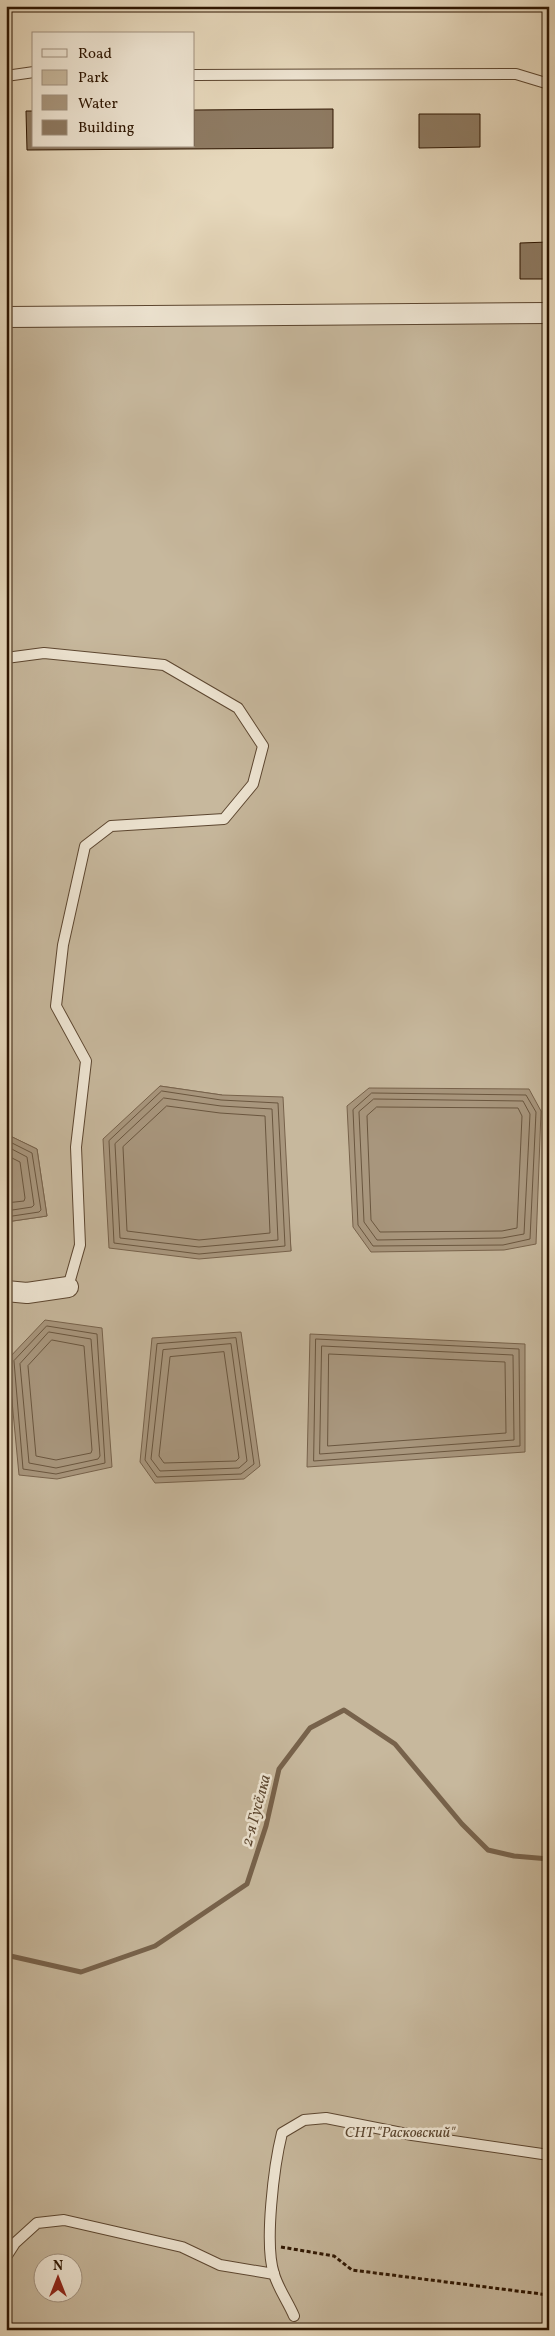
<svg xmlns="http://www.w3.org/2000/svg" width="555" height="2336" viewBox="0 0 555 2336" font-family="Vollkorn,serif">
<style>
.green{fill:#c7b89d;stroke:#7a664f;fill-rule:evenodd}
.water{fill:#a8967d;stroke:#77624b}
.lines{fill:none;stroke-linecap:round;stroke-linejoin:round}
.shore{stroke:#6a563f;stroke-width:1}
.stream{stroke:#77624b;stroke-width:5}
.building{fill:#8e7b63;stroke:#2d1501}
.lane-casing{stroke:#5c4630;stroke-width:12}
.street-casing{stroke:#5c4630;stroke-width:22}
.path{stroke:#2d1501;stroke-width:3;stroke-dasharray:4 2.5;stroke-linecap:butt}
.lane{stroke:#efe6d4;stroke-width:10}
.street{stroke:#efe6d4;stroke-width:20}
.labels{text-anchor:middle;stroke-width:5;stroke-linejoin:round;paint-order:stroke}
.park-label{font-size:15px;font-style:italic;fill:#5b4630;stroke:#efe6d4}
.water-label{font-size:16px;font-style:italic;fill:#5e4933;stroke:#efe6d4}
</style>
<rect width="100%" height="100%" fill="#e7d9bd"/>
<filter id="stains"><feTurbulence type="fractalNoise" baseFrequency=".004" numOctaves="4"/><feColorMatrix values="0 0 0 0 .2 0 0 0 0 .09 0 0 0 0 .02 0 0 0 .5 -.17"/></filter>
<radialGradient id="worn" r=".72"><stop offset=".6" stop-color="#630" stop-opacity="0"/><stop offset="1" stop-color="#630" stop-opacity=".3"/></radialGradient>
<path class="green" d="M 549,323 L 549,2330 L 6,2330 L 6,2210 L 10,2187 L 6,2184 L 6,1222 L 47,1216 L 37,1149 L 6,1134 L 6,327 ZM 160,1086 L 222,1095 L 287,1195 L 291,1251 ZM 42,2264 L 72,2264 L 72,2294 L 42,2294 Z"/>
<g class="water">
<polygon points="160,1086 222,1095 283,1097 291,1251 199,1259 109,1248 103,1139"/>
<polygon points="369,1088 529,1089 541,1111 536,1244 504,1250 371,1252 353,1227 347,1106"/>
<polygon points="6,1134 37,1149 47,1216 6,1222"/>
<polygon points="45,1320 102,1328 112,1467 57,1479 19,1475 8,1359"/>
<polygon points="241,1332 260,1466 244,1479 155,1483 140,1462 152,1338"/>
<polygon points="310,1334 525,1344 525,1452 307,1467"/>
</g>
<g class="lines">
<g class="shore">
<polygon points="162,1091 221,1100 278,1103 285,1246 199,1254 114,1243 109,1141"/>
<polygon points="372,1093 526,1095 536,1112 530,1239 503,1245 373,1246 358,1225 353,1110"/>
<polygon points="164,1098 221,1106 272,1109 278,1240 199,1247 120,1238 115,1144"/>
<polygon points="374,1099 523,1101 530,1114 524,1234 502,1238 377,1240 364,1222 359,1112"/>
<polygon points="167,1106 220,1113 265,1116 270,1233 199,1240 127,1231 123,1147"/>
<polygon points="377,1107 518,1108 522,1116 517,1228 502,1231 380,1232 371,1220 367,1116"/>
<polyline points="6,1140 32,1153 41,1210 39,1212 6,1217"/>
<polyline points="6,1146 27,1157 34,1205 32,1207 6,1211"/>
<polyline points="6,1155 20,1162 25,1198 24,1201 6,1203"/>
<polygon points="47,1326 97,1334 105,1463 56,1474 23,1469 14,1361"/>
<polygon points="49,1332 91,1339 100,1456 98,1459 56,1468 29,1463 20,1364"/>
<polygon points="236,1338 254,1464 241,1474 157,1477 145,1460 157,1344"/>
<polygon points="316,1339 519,1349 520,1446 314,1461"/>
<polygon points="52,1340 84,1346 92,1450 91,1453 56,1460 36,1456 28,1366"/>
<polygon points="231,1344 247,1461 239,1468 160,1471 151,1459 163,1350"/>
<polygon points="322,1346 513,1355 514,1440 320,1454"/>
<polygon points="224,1352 239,1458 236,1461 164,1463 159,1456 170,1357"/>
<polygon points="329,1354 505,1362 506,1433 328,1446"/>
</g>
<polyline class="stream" points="6,1955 81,1972 155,1946 247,1884 266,1826 279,1769 310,1728 344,1710 395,1744 462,1824 488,1850 514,1856 549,1859"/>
</g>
<g class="building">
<polygon points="333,109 333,148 27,150 26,111 34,111 34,146 194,146 194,110"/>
<polygon points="419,114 480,114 480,147 419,148"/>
<polygon points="549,242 549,279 520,279 520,243"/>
</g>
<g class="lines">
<g class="lane-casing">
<g id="lane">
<polyline points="194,75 516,74 549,84"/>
<polyline points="6,76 34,72"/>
<polyline points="6,658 44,653 164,665 238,708 263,746 253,784 224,819 111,826 85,846 63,945 56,1006 86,1061 76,1147 80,1245 68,1287"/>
<polyline points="6,2257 15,2243 37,2223 64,2220 182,2247 220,2265 274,2274"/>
<path d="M 294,2316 C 288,2302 278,2288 274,2274 C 264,2244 274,2165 282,2133 L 304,2120 L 326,2118 L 412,2135 L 549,2155"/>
</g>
</g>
<g class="street-casing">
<g id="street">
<polyline points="6,317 549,313"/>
<polyline points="6,1291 27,1293 68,1287"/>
</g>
</g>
<polyline class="path" points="281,2247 334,2256 352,2270 549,2295"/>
<use href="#lane" class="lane"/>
<use href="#street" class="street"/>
</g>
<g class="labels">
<g class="park-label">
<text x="400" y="2137">СНТ "Расковский"</text>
</g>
<g class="water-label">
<text transform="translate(255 1810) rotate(-75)" y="6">2-я Гусёлка</text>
</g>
</g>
<rect width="555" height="2336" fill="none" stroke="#e7d9bd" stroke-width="25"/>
<rect x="8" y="8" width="540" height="2321" fill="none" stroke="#2d1501" stroke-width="2.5"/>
<rect x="12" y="12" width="530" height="2311" fill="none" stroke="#2d1501"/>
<rect x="32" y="32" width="162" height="115" fill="#efe6d4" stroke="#a19280"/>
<rect x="42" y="49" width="25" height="8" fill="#efe6d4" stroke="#a19280"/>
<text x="78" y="58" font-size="15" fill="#2d1501">Road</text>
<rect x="42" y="70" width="25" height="15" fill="#c7b89d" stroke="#a19280"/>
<text x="78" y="82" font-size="15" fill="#2d1501">Park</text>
<rect x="42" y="95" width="25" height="15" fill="#a8967d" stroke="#a19280"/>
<text x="78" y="108" font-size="15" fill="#2d1501">Water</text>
<rect x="42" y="120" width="25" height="15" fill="#8e7b63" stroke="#a19280"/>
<text x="78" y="132" font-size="15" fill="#2d1501">Building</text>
<g transform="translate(58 2278)"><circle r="24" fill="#efe6d4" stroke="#a19280"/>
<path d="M0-4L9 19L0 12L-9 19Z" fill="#8f2418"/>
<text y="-8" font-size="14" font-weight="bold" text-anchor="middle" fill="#2d1501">N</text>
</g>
<rect width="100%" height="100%" filter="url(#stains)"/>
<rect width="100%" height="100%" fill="url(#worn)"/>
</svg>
